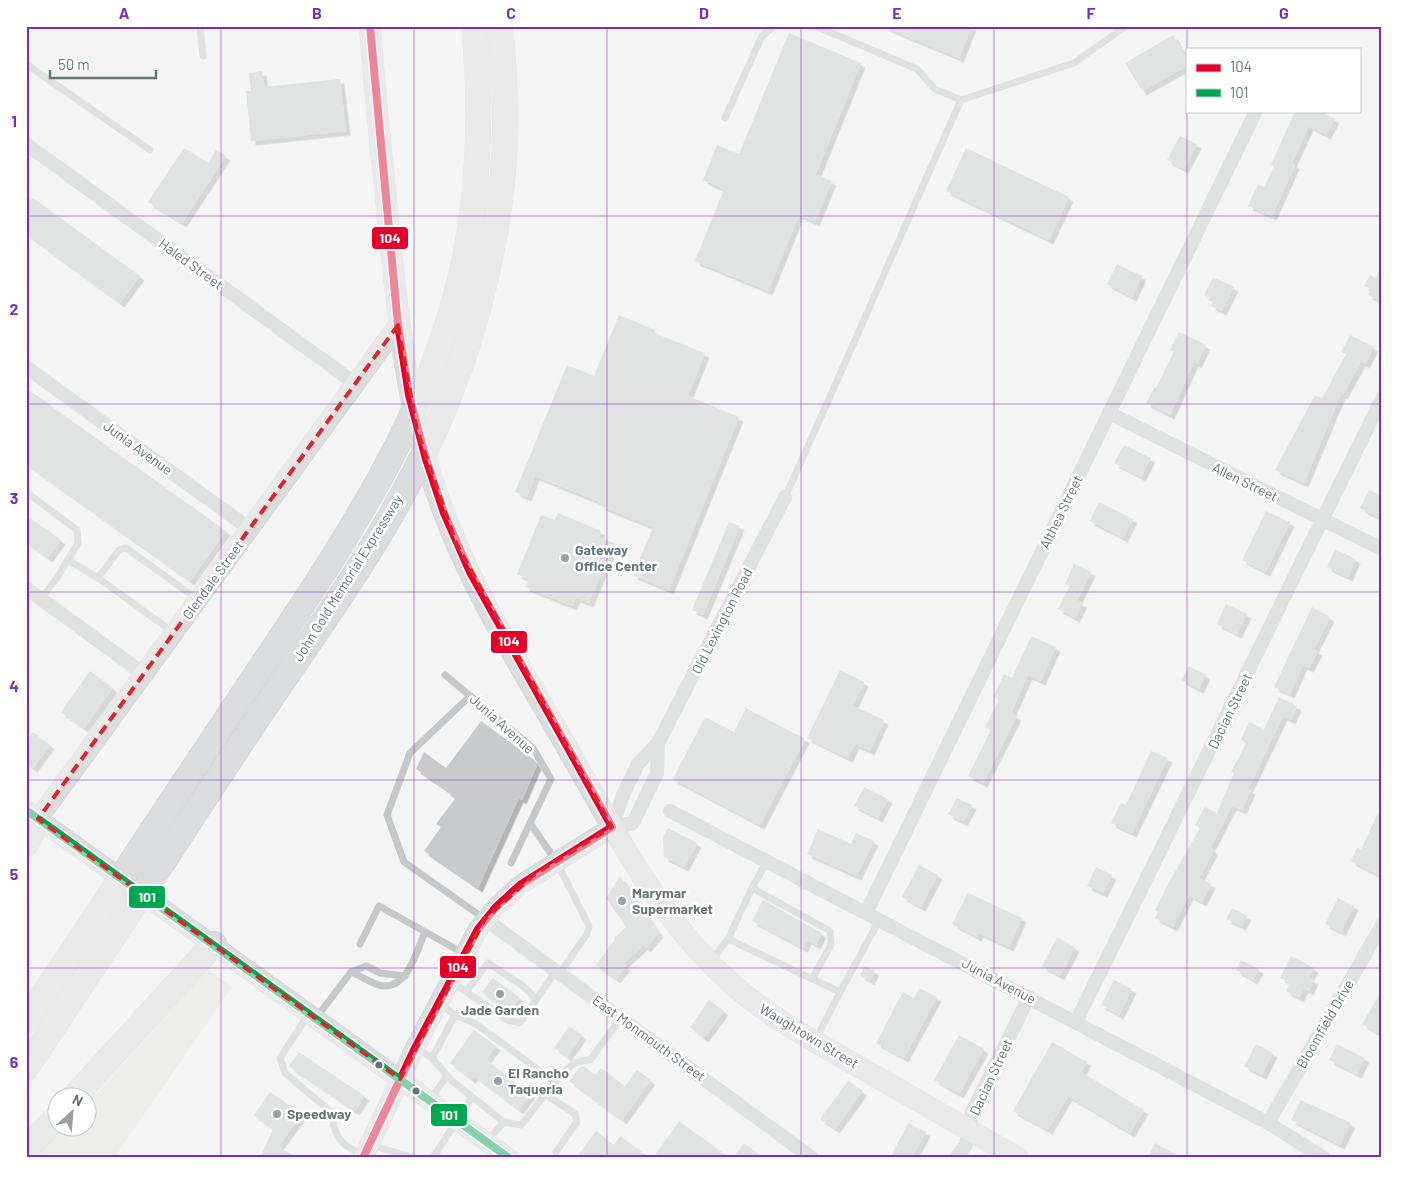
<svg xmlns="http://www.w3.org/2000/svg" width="1408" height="1184" viewBox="0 0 1408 1184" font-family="Barlow,sans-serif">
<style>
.green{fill:#e4e6e1}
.building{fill:#c8cacb;filter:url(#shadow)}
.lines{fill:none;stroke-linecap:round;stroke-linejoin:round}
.secondary-casing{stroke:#cfd0d1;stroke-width:20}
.primary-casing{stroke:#cfd0d1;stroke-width:22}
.highway-casing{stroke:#d0d1d1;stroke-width:26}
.lane{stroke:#c5c7c8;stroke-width:7}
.street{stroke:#c5c7c8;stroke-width:14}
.secondary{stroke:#dbdcdd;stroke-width:19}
.primary{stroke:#dbdcdd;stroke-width:21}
.highway{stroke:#dbdcdd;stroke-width:25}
.highway-bridge-casing{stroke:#d0d1d1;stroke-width:26;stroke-linecap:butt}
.highway-bridge{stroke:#dbdcdd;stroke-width:25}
.bus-1-casing{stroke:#fff;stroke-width:11}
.bus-2-casing{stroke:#fff;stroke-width:11}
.bus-1{stroke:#e4002b;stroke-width:8}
.bus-2{stroke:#00a651;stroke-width:8}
.marked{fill:none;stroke:#d62828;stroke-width:4;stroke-dasharray:10 6;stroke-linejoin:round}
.grid{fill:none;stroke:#7b2cbf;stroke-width:1;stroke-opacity:0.55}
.poi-dot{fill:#96a1a5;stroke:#fff;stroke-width:2}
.bus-dot{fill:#64757a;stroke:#fff;stroke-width:2}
.labels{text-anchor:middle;stroke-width:5;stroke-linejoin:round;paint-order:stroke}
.street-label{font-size:14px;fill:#64757a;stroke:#fff}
.poi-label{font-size:14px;font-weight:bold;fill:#64757a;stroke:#fff;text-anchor:start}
.line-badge{stroke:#fff;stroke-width:2}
.badge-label{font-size:14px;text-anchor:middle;font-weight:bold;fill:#fff}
.neatline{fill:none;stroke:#7b2cbf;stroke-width:2}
.grid-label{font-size:16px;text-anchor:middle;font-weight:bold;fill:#7b2cbf}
</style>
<defs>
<filter id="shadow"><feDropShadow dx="4.5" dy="4.5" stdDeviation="0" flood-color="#0004"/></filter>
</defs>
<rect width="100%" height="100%" fill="#f4f4f4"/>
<polygon class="green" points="208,970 232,987 114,1158 37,1158 66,1127 88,1126 88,1103"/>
<g class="building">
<polygon points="882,26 972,26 959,58"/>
<polygon points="789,33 861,63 816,174 832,181 815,222 799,215 768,291 695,261 724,189 703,180 717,145 739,154"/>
<polygon points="1173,35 1187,59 1187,66 1142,91 1125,63"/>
<polygon points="262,71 264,87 340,79 346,131 251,141 246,91 251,91 249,73"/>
<polygon points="1295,111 1320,111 1335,119 1326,135 1309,126 1292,163 1295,165 1272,216 1248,206 1258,184 1264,187 1274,166 1271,165"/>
<polygon points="1180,136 1197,144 1184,169 1167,160"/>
<polygon points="184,148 208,163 216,150 226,156 182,223 148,202"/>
<polygon points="966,148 1069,197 1049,240 946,191"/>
<polygon points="26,196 31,200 33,198 140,276 120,303 26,234"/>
<polygon points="1117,264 1142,276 1132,297 1107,284"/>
<polygon points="1382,265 1382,302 1368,295 1371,289 1364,286 1370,275 1376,278"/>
<polygon points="1213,277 1234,287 1222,311 1211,306 1214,300 1204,295"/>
<polygon points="619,315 655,330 654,333 705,353 688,396 739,417 669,590 633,575 653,527 601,506 602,503 535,476 527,497 515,492 567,365 594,376"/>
<polygon points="1179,332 1206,345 1197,364 1194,362 1170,415 1146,403 1155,387 1156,388 1174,351 1170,350"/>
<polygon points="1350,335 1374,347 1365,364 1361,362 1343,395 1341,394 1304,483 1275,470 1315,395 1322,398 1346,354 1341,352"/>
<polygon points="26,388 226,531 190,581 26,464"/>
<polygon points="1124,445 1151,458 1141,477 1114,463"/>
<polygon points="1369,490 1382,496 1382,519 1360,508"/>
<polygon points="1099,502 1133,519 1123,538 1090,521"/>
<polygon points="1266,511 1290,522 1266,572 1242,560"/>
<polygon points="558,513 601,531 599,537 614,543 589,603 576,598 572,606 525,587 528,579 517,574 541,515 555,520"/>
<polygon points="26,515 61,540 48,558 26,542"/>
<polygon points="729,522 740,526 703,615 692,610"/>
<polygon points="1335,549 1356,559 1348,577 1327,567"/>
<polygon points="1074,564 1091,572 1077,601 1083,603 1075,618 1058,609 1070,586 1065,584"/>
<polygon points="1226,604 1247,614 1237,634 1217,624"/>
<polygon points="1312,607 1330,617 1314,649 1318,651 1309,668 1303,665 1290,694 1274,687"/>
<polygon points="1031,636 1056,647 1041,681 1028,675 1011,713 1017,716 983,783 968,776 991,730 985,727 999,700 993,697 1004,674 1012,678"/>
<polygon points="1189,666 1206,675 1199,689 1181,680"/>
<polygon points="840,670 864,682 853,706 884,720 870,751 855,744 848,758 807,738"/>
<polygon points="90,671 113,688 84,728 61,712"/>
<polygon points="1279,697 1297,706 1291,720 1283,716 1248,789 1251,790 1242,810 1232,806 1210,848 1214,850 1199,878 1211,884 1202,902 1189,895 1173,927 1155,918 1158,912 1155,910 1168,884 1200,828 1195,825 1205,807 1217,813 1234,773 1231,772 1246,743 1241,740 1249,722 1264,729"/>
<polygon points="746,708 805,739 760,825 673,779 705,717 734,732"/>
<polygon points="481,721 533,759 537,765 522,800 519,798 478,888 424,851 441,827 436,824 455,799 450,795 451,793 416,769 424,752 446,768"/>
<polygon points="33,732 50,745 33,768 26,763 26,742"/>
<polygon points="1151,751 1168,758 1132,833 1111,823 1121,803 1126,805"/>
<polygon points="864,787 888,799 878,818 854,806"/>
<polygon points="957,798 972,805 963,822 948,814"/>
<polygon points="1382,805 1382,867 1378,875 1351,861 1357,848 1361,849"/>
<polygon points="668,828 697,843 684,867 664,857 663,837"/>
<polygon points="818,829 851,844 856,833 874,841 857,876 807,854"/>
<polygon points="919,865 938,875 921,907 902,897"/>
<polygon points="1096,867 1112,875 1103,893 1087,886"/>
<polygon points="620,876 659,933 646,948 644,945 623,964 626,966 616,979 596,965 615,939 614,938 626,927 606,898"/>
<polygon points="968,893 1022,918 1009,947 979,933 977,937 952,924"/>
<polygon points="1338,898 1354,906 1341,932 1325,924"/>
<polygon points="763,900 822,933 816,945 807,940 803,948 752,921"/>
<polygon points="1232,908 1247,916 1241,926 1226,919"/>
<polygon points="1057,937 1075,947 1060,976 1042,966"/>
<polygon points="1291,956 1314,968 1309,978 1314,980 1309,991 1304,988 1299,998 1286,991 1290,983 1280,978"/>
<polygon points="1241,960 1259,969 1253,980 1236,970"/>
<polygon points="865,966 875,971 870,981 860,975"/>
<polygon points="493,978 520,998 509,1012 482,992"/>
<polygon points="1114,980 1132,989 1119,1015 1101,1005"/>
<polygon points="919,988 937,997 904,1058 876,1043 903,992 914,998"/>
<polygon points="1382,990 1382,1025 1377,1033 1362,1024"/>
<polygon points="709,1000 724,1011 704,1038 690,1027"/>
<polygon points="569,1026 582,1035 567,1057 554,1048"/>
<polygon points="474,1030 496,1046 486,1060 531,1094 519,1110 474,1076 471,1079 450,1063"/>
<polygon points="959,1035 984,1049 959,1094 934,1080"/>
<polygon points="1052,1042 1087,1062 1081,1072 1144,1110 1130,1133 1068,1096 1048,1130 1013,1111"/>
<polygon points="1256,1044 1273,1053 1262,1075 1244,1066"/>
<polygon points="1337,1044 1365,1058 1357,1074 1329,1060"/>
<polygon points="299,1052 365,1096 355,1111 289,1066"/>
<polygon points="583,1066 596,1075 601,1068 625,1086 637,1070 651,1080 622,1120 569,1081 579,1068"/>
<polygon points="848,1081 863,1091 835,1129 820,1119"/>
<polygon points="270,1092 302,1114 278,1147 300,1158 260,1158 273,1129 254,1115"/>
<polygon points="1301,1100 1351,1123 1340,1145 1291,1120"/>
<polygon points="679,1121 730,1158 653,1158"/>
<polygon points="908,1123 926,1132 912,1158 890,1158"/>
<polygon points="596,1131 614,1145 620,1136 650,1158 576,1158"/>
<polygon points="744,1143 764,1158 733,1158"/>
<polygon points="1155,1143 1182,1158 1148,1158"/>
</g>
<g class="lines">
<g class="secondary-casing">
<g id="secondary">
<polyline points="26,810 509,1158"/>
<polyline points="38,819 398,325"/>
<polyline points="363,1158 415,1048 478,929 496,907 520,885 612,827"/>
</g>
</g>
<g class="primary-casing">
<path id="primary" d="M 370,26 C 374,91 382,155 388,220 C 398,320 407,418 444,513 C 477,601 531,683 577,765 C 622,845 667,929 738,989 C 775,1021 819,1044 861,1068 C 913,1098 966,1128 1018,1158"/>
</g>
<g class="highway-casing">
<g id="highway">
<path d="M 473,206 C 480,146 480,87 474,26"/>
<path d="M 496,227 C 508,161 507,93 500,26"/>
<polyline points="26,844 38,819"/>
<polyline points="143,844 233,709"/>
<polyline points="165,859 249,731"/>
<polyline points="26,1021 100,910"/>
<polyline points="26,1068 121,925"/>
<polyline points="75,1096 214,944"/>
<polyline points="26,1150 58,1116"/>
</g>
</g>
<g class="lane">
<polyline points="200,26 203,56"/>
<polyline points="815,26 917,69 935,89 961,100 1074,63 1126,26"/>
<polyline points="26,64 150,150"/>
<polyline points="725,118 762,36 775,26"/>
<polyline points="26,492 77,530 78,543 57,578 41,599"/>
<path d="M 785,497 C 845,365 902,232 961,100"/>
<polyline points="68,560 98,578 173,632"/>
<polyline points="98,578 119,550 126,548 197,599"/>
<polyline points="445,675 533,748 551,779 511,863"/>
<polyline points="470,696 410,753 387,815 404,862 485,919"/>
<polyline points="530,823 556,861 589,926 587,934 560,973"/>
<polyline points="767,861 752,888 830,931 831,945 812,979"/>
<polyline points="728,939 752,888"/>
<polyline points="360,944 379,906 463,953"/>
<polyline points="711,961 728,939 840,992 880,919"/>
<polyline points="351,972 366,966 380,973 405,976"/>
<polyline points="452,982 507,1020 520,1023 556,971"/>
<polyline points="466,992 488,963 523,986 536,999"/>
<polyline points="439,1003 455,1015 476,1024 555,1082 521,1125 504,1122 488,1140"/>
<path d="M 308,1015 L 280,1058 L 285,1073 L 331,1112 C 335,1139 340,1144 364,1156"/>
<path d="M 316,1018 L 351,972 C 360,975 373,985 383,986 C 408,988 417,950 425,932"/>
<polyline points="816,1039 840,992"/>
<polyline points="416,1048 432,1058 455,1015"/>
<polyline points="432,1058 452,1081 504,1122"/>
<path d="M 555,1082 C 566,1070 572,1060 590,1060 L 621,1018"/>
<polyline points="545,1094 575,1114 577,1122 556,1152"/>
<polyline points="430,1100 447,1076"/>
<polyline points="370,1145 415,1158"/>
<polyline points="433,1158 472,1097"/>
</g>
<g class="street">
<polyline points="26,144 356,384"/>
<polyline points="26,367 250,529"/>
<polyline points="1109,413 1382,549"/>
<polyline points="26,588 144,674"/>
<polyline points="658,743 657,773 633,823 612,827 623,795 638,764 658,743 785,497"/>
<polyline points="670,811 1268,1123 1324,1158"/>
<polyline points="866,913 1256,111"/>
<polyline points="485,919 812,1158"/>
<polyline points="1076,1022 1382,398"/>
<polyline points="1268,1123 1382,925"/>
<polyline points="956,1158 966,1145 972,1112 1029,997"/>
</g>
<use href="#secondary" class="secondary"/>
<use href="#primary" class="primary"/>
<use href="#highway" class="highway"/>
<g class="highway-bridge-casing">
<g id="highway-bridge">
<path d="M 233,709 C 336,553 452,398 473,206"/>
<path d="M 249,731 C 313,635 386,539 434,432 C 464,366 484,298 496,227"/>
<polyline points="100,910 143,844"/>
<polyline points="121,925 165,859"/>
</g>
</g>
<use href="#highway-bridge" class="highway-bridge"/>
<g class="bus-1-casing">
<polyline id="bus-1" points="363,1158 415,1048 478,929 496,907 520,885 612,827 470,572 444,513 426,459 409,395 398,325 370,26"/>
</g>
<g class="bus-2-casing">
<polyline id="bus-2" points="26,810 509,1158"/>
</g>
<use href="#bus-1" class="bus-1"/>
<use href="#bus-2" class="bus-2"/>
</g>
<path d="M0 0H1408V1184H0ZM 398,325 L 417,430 L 456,543 L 612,827 L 535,874 L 485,919 L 400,1079 L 38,819 Z" fill="#f4f4f4" fill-opacity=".55" fill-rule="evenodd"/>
<path class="marked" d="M 398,325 L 417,430 L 456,543 L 612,827 L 535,874 L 485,919 L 400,1079 L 38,819 Z"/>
<path class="grid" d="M 221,26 L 221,1158M 414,26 L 414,1158M 607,26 L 607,1158M 801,26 L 801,1158M 994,26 L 994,1158M 1187,26 L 1187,49M 1187,111 L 1187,1158M 26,216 L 1382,216M 26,404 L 1382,404M 26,592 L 1382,592M 26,780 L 1382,780M 26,968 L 1382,968"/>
<g class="poi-dot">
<circle cx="565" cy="558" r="5"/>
<circle cx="622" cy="901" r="5"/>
<circle cx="500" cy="994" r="5"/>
<circle cx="498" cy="1081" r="5"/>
<circle cx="277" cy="1114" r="5"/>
</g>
<g class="bus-dot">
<circle cx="379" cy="1065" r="4.5"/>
<circle cx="416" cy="1091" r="4.5"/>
</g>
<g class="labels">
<g class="street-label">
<text transform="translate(191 264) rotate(36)" y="5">Haled Street</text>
<text transform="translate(138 448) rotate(36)" y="5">Junia Avenue</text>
<text transform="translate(1245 482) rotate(26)" y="5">Allen Street</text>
<text transform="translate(1061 512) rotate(-64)" y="5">Althea Street</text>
<text transform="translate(348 578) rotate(-58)" y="5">John Gold Memorial Expressway</text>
<text transform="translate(213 580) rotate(-54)" y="5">Glendale Street</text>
<text transform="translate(722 621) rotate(-63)" y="5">Old Lexington Road</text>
<text transform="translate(1230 711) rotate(-64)" y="5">Dacian Street</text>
<text transform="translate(502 724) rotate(42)" y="5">Junia Avenue</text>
<text transform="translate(999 981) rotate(28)" y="5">Junia Avenue</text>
<text transform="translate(1325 1024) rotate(-60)" y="5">Bloomfield Drive</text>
<text transform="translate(809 1036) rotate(31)" y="5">Waughtown Street</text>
<text transform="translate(649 1038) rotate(36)" y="5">East Monmouth Street</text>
<text transform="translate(991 1077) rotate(-65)" y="5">Dacian Street</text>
</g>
<g class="poi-label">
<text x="575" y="555">Gateway<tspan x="575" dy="16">Office Center</tspan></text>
<text x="632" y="898">Marymar<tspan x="632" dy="16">Supermarket</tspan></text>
<text x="500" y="1015" text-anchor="middle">Jade Garden</text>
<text x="508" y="1078">El Rancho<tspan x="508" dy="16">Taqueria</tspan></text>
<text x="287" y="1119">Speedway</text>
</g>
</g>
<g class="line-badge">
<rect x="371" y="226" width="38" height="24" rx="5" fill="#e4002b"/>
<rect x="490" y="630" width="38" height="24" rx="5" fill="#e4002b"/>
<rect x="128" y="885" width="38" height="24" rx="5" fill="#00a651"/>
<rect x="439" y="955" width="38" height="24" rx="5" fill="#e4002b"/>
<rect x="430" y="1103" width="38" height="24" rx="5" fill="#00a651"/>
</g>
<g class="badge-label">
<text x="390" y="243">104</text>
<text x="509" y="646">104</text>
<text x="147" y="902">101</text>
<text x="458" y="972">104</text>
<text x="449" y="1120">101</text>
</g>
<rect width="1408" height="1184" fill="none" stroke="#ffffff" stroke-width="55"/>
<rect x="1186" y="48" width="175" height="65" fill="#ffffff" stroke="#c1c8ca"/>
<rect x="1196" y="64" width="25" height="8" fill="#e4002b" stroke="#c1c8ca"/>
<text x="1230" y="72" font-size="15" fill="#64757a">104</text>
<rect x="1196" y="89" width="25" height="8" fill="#00a651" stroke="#c1c8ca"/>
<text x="1230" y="98" font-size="15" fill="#64757a">101</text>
<g transform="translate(72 1112) rotate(26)"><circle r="24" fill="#ffffff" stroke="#c1c8ca"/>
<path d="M0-4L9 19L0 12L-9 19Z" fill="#96a1a5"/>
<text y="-8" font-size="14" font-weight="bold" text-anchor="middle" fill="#64757a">N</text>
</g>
<path d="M50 70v8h106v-8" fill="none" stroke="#64757a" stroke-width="2.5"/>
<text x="58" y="70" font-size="15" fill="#64757a" stroke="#ffffff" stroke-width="4" paint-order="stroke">50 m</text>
<rect x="28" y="28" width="1352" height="1128" class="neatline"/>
<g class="grid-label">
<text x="124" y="19">A</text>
<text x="317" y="19">B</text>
<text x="511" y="19">C</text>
<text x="704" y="19">D</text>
<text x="897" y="19">E</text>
<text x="1091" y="19">F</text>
<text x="1284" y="19">G</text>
<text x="14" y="127">1</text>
<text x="14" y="315">2</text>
<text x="14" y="504">3</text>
<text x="14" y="692">4</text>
<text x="14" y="880">5</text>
<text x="14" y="1068">6</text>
</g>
</svg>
